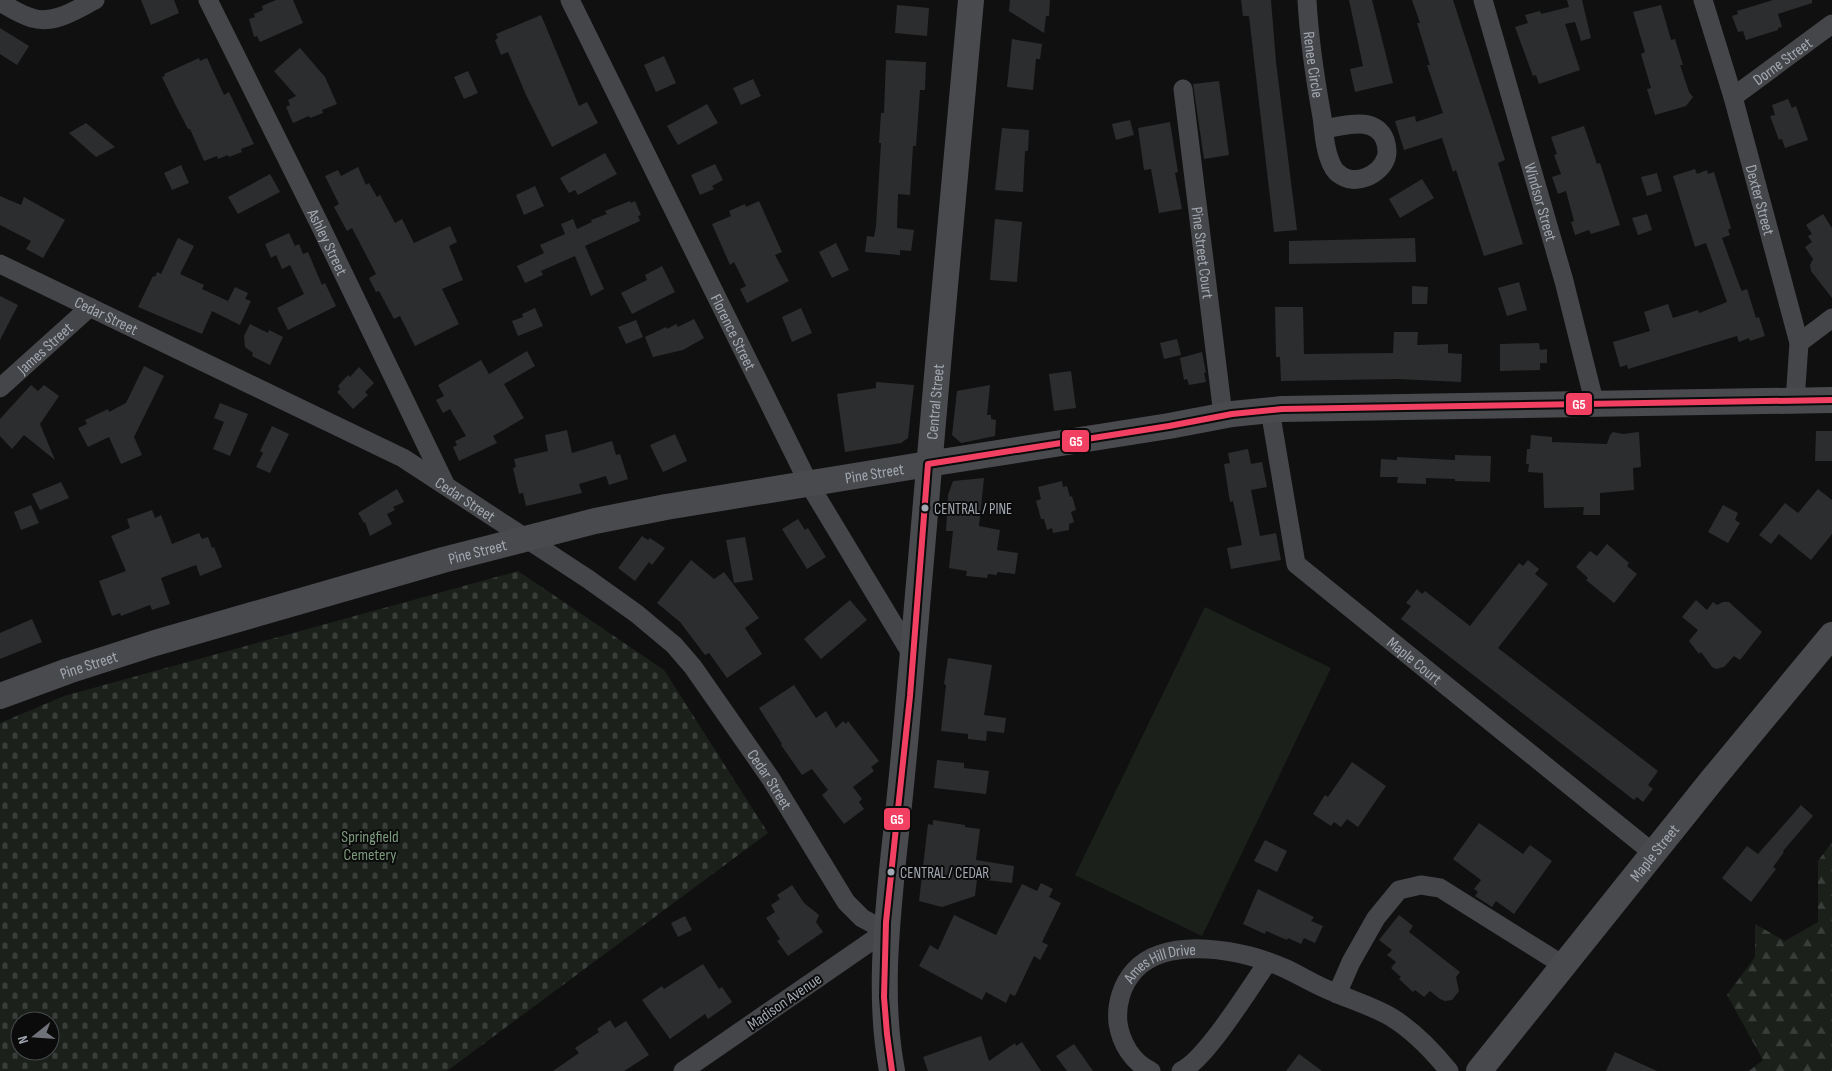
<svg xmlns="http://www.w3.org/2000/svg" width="1832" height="1071" viewBox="0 0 1832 1071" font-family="'Sofia Sans Condensed',sans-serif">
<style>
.forest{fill:url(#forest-firs)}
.cemetery{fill:url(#cemetery-stones);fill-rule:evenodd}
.park{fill:#1b201b}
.building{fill:#2c2d2e}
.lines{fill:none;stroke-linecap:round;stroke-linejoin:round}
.minor{stroke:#454649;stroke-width:19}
.secondary{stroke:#494a4d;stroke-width:26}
.bus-1-casing{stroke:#0b0b0c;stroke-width:10}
.bus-1{stroke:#f24062;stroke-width:6}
.bus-dot{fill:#a2a8b1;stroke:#0b0b0c;stroke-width:2}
.labels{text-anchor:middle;stroke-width:4;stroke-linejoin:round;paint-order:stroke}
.bus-label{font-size:15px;fill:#a2a8b1;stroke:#0b0b0c;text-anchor:start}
.street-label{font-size:16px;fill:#a2a8b1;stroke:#0b0b0c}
.park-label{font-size:16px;fill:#7c9a7b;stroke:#0b0b0c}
.line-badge{stroke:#0b0b0c;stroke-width:2}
.badge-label{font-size:14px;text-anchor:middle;font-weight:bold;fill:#fff}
</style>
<defs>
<pattern id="forest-firs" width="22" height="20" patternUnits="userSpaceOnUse" patternTransform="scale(1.25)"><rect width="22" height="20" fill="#1b201b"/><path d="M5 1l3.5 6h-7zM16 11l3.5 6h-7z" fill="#393e3a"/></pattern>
<pattern id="cemetery-stones" width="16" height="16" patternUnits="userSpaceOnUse" patternTransform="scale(1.25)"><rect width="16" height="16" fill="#1b201b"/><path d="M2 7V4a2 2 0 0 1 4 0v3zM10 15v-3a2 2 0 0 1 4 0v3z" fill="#393e3a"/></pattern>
</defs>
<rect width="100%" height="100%" fill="#101011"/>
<polygon class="forest" points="1832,842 1832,1071 1749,1071 1763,1060 1727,995 1755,957 1755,924 1785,941 1818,922 1818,861"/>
<path class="cemetery" d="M 518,571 L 664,670 L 768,833 L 447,1071 L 0,1071 L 0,723 L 64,696 ZM 20,1021 L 50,1021 L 50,1051 L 20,1051 Z"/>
<polygon class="park" points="1205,607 1331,668 1202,936 1075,875"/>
<g class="building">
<polygon points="141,0 174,0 179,13 151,25"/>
<polygon points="276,0 293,0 303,23 260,42 257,36 254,37 249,19 255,17 254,14 263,10 262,6"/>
<polygon points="1010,0 1050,0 1049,16 1046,16 1044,33 1009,11"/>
<polygon points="1241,0 1271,0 1276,62 1297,230 1274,232 1249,16 1243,16"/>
<polygon points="1349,0 1372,0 1393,83 1355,92 1350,69 1363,66"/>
<polygon points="1412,0 1453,0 1505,160 1498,163 1523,244 1484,256 1456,170 1453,172 1442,138 1404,150 1395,121 1415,116 1416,122 1443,113 1427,65 1430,65 1417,23 1420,23"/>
<polygon points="1567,0 1582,0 1591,38 1581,41 1575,22 1565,24 1580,70 1539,84 1536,75 1533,76 1515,27 1528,23 1525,15 1540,11 1541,14 1569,7"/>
<polygon points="1773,0 1812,0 1812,3 1778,14 1782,27 1778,28 1778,30 1746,40 1743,31 1738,32 1732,16 1738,14 1737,11"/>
<polygon points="897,5 929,8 927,36 895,33"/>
<polygon points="1661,5 1671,40 1675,39 1683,65 1680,65 1689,92 1693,97 1686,106 1655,115 1647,89 1651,88 1641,54 1645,52 1633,12"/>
<polygon points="541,15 579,106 587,102 598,123 552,147 526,95 508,52 501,55 495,40 498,38 496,34"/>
<polygon points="0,28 29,46 17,65 0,54"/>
<polygon points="1012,39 1042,44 1040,59 1036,59 1033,90 1007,87"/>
<polygon points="300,48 325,77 337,104 322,110 323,113 310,118 309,116 293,123 286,107 290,105 288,100 296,96 274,71"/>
<polygon points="664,56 676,83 656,92 644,65"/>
<polygon points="199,58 200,61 207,58 224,95 229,92 254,144 241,149 242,152 229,157 228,155 218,159 217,156 204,161 190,129 188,129 176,106 162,77 165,76 164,74"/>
<polygon points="886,60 926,62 925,90 920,90 916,146 913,146 910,195 898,194 897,228 914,230 911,251 900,250 900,255 865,252 867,236 874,237 876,226 881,143 879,143 881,113 884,113"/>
<polygon points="468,71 478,93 464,99 454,77"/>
<polygon points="753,79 761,96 741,105 733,88"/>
<polygon points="1219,81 1229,155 1204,159 1193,84"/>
<polygon points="1788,99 1792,108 1796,106 1808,140 1785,148 1782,139 1779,140 1770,116 1775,115 1772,105"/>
<polygon points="707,104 718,123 678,145 667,126"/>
<polygon points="1130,120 1134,135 1116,140 1112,124"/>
<polygon points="1170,122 1178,172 1175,173 1182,209 1159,213 1151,169 1144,170 1138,128"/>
<polygon points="86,123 115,147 96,157 69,133"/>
<polygon points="1584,126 1597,164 1600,163 1620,225 1591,234 1589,230 1575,235 1571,222 1574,221 1566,191 1558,194 1552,177 1561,174 1554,155 1557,154 1551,137"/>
<polygon points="1002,128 1029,130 1028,151 1025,151 1023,192 995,190"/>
<polygon points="605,153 617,174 578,195 575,190 569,193 560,178"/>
<polygon points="715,164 723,180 712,186 714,189 700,195 691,175"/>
<polygon points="181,165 189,183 172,190 164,173"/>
<polygon points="358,167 366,185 369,183 377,197 380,195 395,223 402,219 414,243 450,226 457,242 449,246 463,280 442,289 459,324 415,346 400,316 394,319 379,291 376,292 369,278 376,274 352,228 347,231 334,207 339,204 325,176 338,170 341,176"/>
<polygon points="1695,169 1697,174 1707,170 1708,174 1714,172 1731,228 1728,230 1730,235 1722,238 1740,287 1742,291 1747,289 1756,318 1759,317 1765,336 1750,341 1749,338 1739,342 1737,336 1628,369 1627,365 1620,367 1613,342 1650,331 1644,312 1668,304 1673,318 1698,310 1699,313 1727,302 1706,243 1695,247 1673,176"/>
<polygon points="1657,173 1662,191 1647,196 1641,177"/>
<polygon points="270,174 280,192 238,214 228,197"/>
<polygon points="1422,179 1434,198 1400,218 1389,199"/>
<polygon points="535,186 544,206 524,215 516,195"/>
<polygon points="0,196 21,205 24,197 65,220 43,258 26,249 31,241 0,225"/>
<polygon points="630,201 631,203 635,201 641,215 638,216 640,221 585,246 604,289 591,296 575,256 541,271 543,275 525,283 517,266 544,253 540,245 565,234 561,224 573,219 577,229 592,222 591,220 607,214 605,211"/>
<polygon points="759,201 782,252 775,255 789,281 747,303 740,289 746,286 734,262 730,265 712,224 731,216 729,211 745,204 746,207"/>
<polygon points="1647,214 1652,230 1638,235 1632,218"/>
<polygon points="1823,214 1832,228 1832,298 1811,271 1810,265 1813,259 1805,247 1812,242 1808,236 1812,234 1806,225"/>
<polygon points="995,219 1022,222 1017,282 990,280"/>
<polygon points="289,233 295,246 299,244 303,254 308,252 322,285 325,283 336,306 288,330 277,308 304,294 290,265 282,269 276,255 271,258 265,244"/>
<polygon points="178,238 194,246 180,274 204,285 202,289 228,301 235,287 248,293 245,299 251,301 240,325 212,311 202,334 138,307 153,276 155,277 157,272 161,274"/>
<polygon points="1415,238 1416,262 1289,264 1289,241"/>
<polygon points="836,243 849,270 832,278 819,252"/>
<polygon points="662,266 675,292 632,314 621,293 647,280 645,275"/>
<polygon points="1519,282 1527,310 1507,316 1498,288"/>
<polygon points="1412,286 1428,287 1427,304 1412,304"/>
<polygon points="0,296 18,305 0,340"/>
<polygon points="1275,307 1303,307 1304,354 1393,353 1394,332 1418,332 1417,345 1448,344 1448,353 1462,354 1461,382 1398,379 1281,381 1280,357 1276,357"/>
<polygon points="535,308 543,326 518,336 512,321 523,317 522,314"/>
<polygon points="801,308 812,333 792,342 782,317"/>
<polygon points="694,319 704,338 683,350 653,357 645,337 666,327 667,329 676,324 678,327"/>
<polygon points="636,320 643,337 626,344 618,327"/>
<polygon points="250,324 268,333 269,330 283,337 270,365 252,356 253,353 245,347 244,336"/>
<polygon points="1177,339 1181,355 1164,359 1160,343"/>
<polygon points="1539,343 1540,350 1547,349 1547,363 1540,363 1540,370 1500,371 1500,344"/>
<polygon points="527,351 535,366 504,384 524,418 493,436 497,443 459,461 453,447 457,445 455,441 466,436 450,409 443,413 436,400 444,396 438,385 481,360 489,374"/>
<polygon points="1202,352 1206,373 1204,373 1206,382 1189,385 1187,379 1184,380 1180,358"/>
<polygon points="144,366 164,376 134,437 142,455 121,464 109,437 88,447 78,428 87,424 85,420 108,409 109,412 126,403"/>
<polygon points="359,367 374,383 365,392 368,395 353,409 337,392 340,389 338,386 348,375 350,377"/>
<polygon points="1071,371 1076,408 1054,411 1049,374"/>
<polygon points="876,382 914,385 908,438 901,443 845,452 837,394 876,388"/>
<polygon points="31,385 38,391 44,385 59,396 40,424 55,460 24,435 12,449 0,436 0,419"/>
<polygon points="990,385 987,415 991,415 991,419 996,420 995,436 961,443 952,435 957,391"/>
<polygon points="220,403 248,414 230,456 213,449 224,422 214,418"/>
<polygon points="272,426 289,434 270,473 256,467 263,453 260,451"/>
<polygon points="567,430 572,453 612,441 616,455 620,454 628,479 609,485 606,476 579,484 582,493 526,506 523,493 519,494 513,468 516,467 514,459 548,451 545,435"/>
<polygon points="1816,431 1832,431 1832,461 1815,461"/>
<polygon points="1613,432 1623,434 1639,432 1641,467 1633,468 1634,490 1600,493 1600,515 1583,515 1584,507 1544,508 1543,473 1528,472 1529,464 1526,464 1527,449 1530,449 1531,435 1552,437 1552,442 1607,444 1610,435"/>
<polygon points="675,434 687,461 663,472 650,445"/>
<polygon points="1248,449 1251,464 1262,462 1267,487 1251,490 1260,536 1276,533 1281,560 1231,569 1227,548 1242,545 1233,501 1230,502 1224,464 1230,463 1228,453"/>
<polygon points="1455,455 1491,456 1490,482 1455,481 1455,479 1426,478 1426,484 1397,483 1398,477 1380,477 1381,459 1397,460 1397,457 1455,460"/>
<polygon points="984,478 979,526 1000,530 997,550 1018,553 1015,574 997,572 997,575 988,574 987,578 966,576 967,571 949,568 953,531 946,531 948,495 953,481"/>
<polygon points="1062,481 1063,487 1067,486 1070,497 1072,496 1076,510 1071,512 1074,522 1069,524 1069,530 1053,533 1052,528 1047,530 1044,519 1041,519 1036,501 1041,499 1038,487"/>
<polygon points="61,482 69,498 40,510 32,494"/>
<polygon points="397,489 404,502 393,507 395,510 387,514 392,524 370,536 365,522 364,523 358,513"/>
<polygon points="1818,489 1832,500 1832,534 1811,560 1779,534 1771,544 1759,535 1785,503 1798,513"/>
<polygon points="31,505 39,523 21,530 14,512"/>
<polygon points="1723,505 1738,513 1735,520 1740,523 1728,543 1708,532"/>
<polygon points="152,510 155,518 161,515 172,544 199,533 202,539 208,537 212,548 214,547 222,567 200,576 196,565 161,578 170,604 152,610 150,605 121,616 120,613 112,616 99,581 126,571 111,536 130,528 127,519"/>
<polygon points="798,519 805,530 808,528 826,557 807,569 782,529"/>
<polygon points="642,536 648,540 650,538 665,548 652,565 649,562 635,581 618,568"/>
<polygon points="745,537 753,580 734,583 726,540"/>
<polygon points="1607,544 1629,563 1627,566 1637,574 1614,603 1586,580 1588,578 1576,567 1590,551 1597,556"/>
<polygon points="691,560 714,579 724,572 759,618 745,628 762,654 727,678 709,653 705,655 680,622 657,603"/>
<polygon points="1528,560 1539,569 1535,574 1548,584 1498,648 1658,771 1648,785 1653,789 1643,802 1637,797 1634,800 1401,619 1411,606 1406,603 1417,589 1422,594 1425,591 1470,626 1519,563 1523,566"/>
<polygon points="850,600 867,620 821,659 804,639"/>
<polygon points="1696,600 1707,610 1713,602 1717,605 1723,602 1729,602 1762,632 1740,660 1734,656 1724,667 1716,669 1712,667 1701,652 1699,654 1689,641 1698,630 1682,617"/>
<polygon points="32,619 42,642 0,659 0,633"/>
<polygon points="948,658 992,665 984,715 1006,718 1004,733 987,731 986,741 968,739 968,734 941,731 946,685 944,684"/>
<polygon points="794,685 816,718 826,711 836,728 843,721 846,724 848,721 879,761 871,767 874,771 853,787 862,799 859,802 864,809 844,824 822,795 828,790 812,769 802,775 781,745 782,744 759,708"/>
<polygon points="937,760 964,763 964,768 989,771 986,794 934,788"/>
<polygon points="1352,762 1386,786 1358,827 1347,819 1341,827 1334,822 1331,826 1313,814 1325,795 1328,797"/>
<polygon points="1801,805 1813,816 1783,851 1784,852 1773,867 1776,869 1751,902 1722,878 1747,846 1758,854"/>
<polygon points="933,820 965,825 965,827 980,829 976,860 1014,866 1012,883 977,879 975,896 942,907 919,901 928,824 933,825"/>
<polygon points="1479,823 1523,854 1530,845 1552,861 1514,914 1496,901 1492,907 1475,896 1478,892 1474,889 1481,880 1453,859"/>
<polygon points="1265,840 1287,851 1277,872 1254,861"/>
<polygon points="1041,883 1053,889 1049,897 1061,903 1042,942 1048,945 1040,960 1034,956 1015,996 1010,994 1006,1003 986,992 982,1000 919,966 930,945 938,950 954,915 996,935 1022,884 1037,891"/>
<polygon points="792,885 804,903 819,915 816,922 823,932 788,956 777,941 780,939 766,918 775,912 771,905 780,899 777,895"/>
<polygon points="1258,889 1314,917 1311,921 1323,926 1315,943 1304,938 1301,944 1288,938 1287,940 1266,931 1265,934 1243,924"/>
<polygon points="1399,915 1413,926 1409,932 1460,972 1456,977 1459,991 1452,1000 1445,1001 1440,999 1430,991 1424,997 1415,990 1413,992 1399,979 1401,977 1391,968 1396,962 1387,955 1392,950 1379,940"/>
<polygon points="685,916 692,930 678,937 671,923"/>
<polygon points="703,964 719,989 722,987 732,1002 708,1019 705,1014 670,1039 642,1000 662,986 664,989"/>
<polygon points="610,1020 615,1028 626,1021 649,1055 624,1071 553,1071 579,1053 575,1048 599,1032 597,1029"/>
<polygon points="981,1036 989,1061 1015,1043 1016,1046 1022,1042 1041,1071 928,1071 923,1057"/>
<polygon points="1074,1044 1093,1071 1067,1071 1056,1056"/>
<polygon points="1615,1052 1657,1071 1606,1071"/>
<polygon points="1299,1054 1322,1071 1286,1071"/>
</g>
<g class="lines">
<g class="minor">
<path id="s1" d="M 208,0 L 319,223 L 446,486"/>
<path id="s2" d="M 570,0 L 809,484 L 912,655"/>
<path id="s3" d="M 1307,0 C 1309,39 1315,78 1322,117 C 1324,131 1324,145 1329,158 C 1331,164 1334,171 1339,174 C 1355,187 1380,175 1386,158 C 1388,152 1387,146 1385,140 C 1375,115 1344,126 1324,129"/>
<path id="s4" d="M 1483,0 L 1564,281 L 1595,405"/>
<path id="s5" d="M 1703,0 L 1733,97 L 1799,343 L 1795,401"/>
<path d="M 0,2 C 10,8 21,15 32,18 C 54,25 77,9 95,0"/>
<path id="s6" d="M 1183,89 L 1223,415"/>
<path id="s7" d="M 1733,97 L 1832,24"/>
<path id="s8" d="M 0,264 L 403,458 L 588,579 L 637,614 L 674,645 L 693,667 L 771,779 L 846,902 L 862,918 L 886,931 L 683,1071"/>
<polyline points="1799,343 1832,318"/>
<path id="s9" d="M 0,388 L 90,307"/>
<path id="s10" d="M 1270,410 L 1296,564 L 1653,853"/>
<polyline points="1337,994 1351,962 1376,918 1399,890 1421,885 1440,888 1563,965"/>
<path id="s11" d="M 1151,1071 C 1132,1062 1121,1043 1118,1023 C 1116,1004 1122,984 1135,970 C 1168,935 1245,950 1284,968 C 1300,975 1315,985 1331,991 C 1351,1000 1372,1006 1391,1017 C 1414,1031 1432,1050 1449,1071"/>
<path d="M 1181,1071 C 1206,1060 1250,987 1268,962"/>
</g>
<g class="secondary">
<path id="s12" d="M 0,696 L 68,671 L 155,643 L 443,560 L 595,521 L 666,507 L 928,464 L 1169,426 L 1232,414 L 1282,409 L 1832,400"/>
<path id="s13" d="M 892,1071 C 879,1002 886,931 893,861 C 898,815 903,768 907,721 C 927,481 949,240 971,0"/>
<path id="s14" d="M 1479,1071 L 1712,780 L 1832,635"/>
</g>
<g class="bus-1-casing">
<polyline id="bus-1" points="892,1071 887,1034 884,997 886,922 910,696 928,464 1169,426 1232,414 1282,409 1832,400"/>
</g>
<use href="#bus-1" class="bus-1"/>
</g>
<g class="bus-dot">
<circle cx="925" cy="508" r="4.5"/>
<circle cx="891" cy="872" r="4.5"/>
</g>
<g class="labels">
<g class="bus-label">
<text x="934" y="514">CENTRAL / PINE</text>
<text x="900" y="878">CENTRAL / CEDAR</text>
</g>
<g class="street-label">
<text dy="6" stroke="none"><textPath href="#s7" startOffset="61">Dorne Street</textPath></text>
<text dy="6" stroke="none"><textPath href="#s3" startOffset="65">Renee Circle</textPath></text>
<text dy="6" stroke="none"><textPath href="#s5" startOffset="208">Dexter Street</textPath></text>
<text dy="6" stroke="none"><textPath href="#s4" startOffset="210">Windsor Street</textPath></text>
<text dy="6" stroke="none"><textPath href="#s1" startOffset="270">Ashley Street</textPath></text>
<text dy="6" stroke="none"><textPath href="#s6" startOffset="165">Pine Street Court</textPath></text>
<text dy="6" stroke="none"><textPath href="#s8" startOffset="118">Cedar Street</textPath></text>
<text dy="6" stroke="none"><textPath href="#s2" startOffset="370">Florence Street</textPath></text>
<text dy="6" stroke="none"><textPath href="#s9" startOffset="60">James Street</textPath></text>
<text dy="6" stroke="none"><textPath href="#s13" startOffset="672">Central Street</textPath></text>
<text dy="6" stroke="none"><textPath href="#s12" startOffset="904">Pine Street</textPath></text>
<text dy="6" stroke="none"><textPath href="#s8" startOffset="522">Cedar Street</textPath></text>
<text dy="6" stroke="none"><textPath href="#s12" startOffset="499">Pine Street</textPath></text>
<text dy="6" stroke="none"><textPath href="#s10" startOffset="309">Maple Court</textPath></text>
<text dy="6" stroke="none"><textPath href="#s12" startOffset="94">Pine Street</textPath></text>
<text dy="6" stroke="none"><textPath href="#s8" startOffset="942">Cedar Street</textPath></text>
<text dy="6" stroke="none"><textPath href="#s14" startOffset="280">Maple Street</textPath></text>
<text dy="6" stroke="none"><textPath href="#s11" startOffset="144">Ames Hill Drive</textPath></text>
<text transform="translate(784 1001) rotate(-35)" y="6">Madison Avenue</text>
</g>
<g class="park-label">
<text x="370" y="842">Springfield<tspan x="370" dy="18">Cemetery</tspan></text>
</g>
</g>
<g class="line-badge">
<rect x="1565" y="392" width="28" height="24" rx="5" fill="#f24062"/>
<rect x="1061" y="429" width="29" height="24" rx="5" fill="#f24062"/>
<rect x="883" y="807" width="28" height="24" rx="5" fill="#f24062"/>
</g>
<g class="badge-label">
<text x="1579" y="409">G5</text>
<text x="1076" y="446">G5</text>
<text x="897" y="824">G5</text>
</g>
<g transform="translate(35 1036) rotate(253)"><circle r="24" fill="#0b0b0c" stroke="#474a4e"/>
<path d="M0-4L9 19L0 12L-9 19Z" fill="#6f7379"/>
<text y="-8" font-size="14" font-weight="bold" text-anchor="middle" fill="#a2a8b1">N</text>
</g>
</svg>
